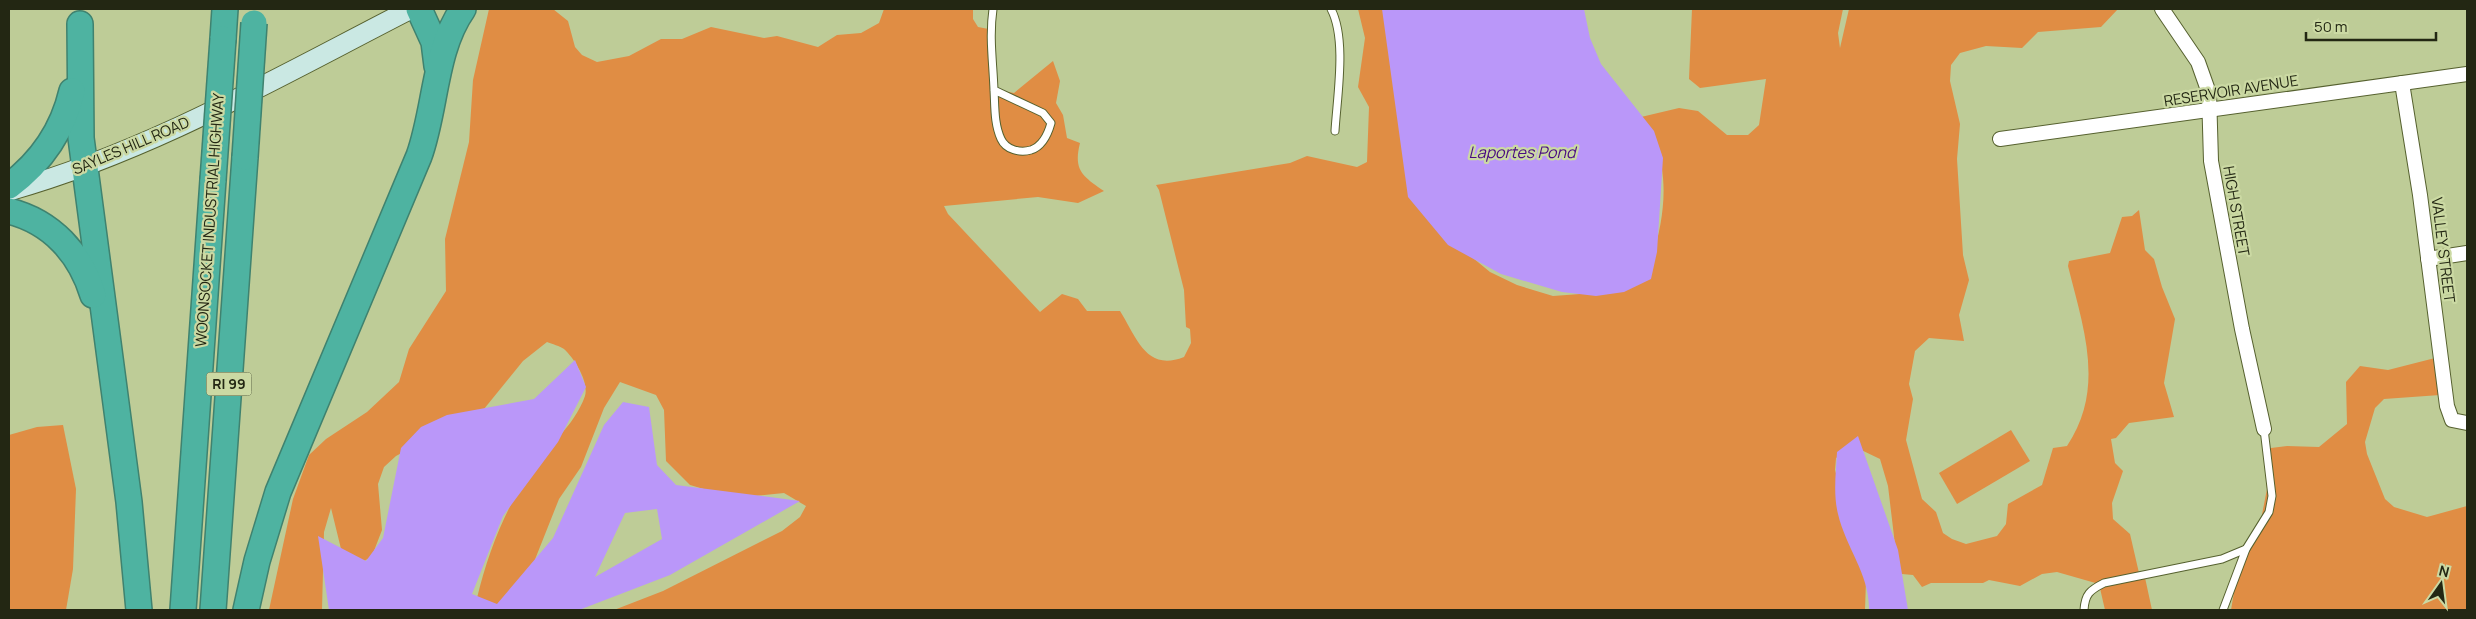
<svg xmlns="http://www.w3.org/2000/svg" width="2476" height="619" viewBox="0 0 2476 619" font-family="Manrope,sans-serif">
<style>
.green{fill:#e08d44}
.water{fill:#ba97f9;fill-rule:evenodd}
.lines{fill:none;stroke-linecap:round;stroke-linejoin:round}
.lane-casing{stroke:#56612f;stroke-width:9}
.street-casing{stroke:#56612f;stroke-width:16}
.secondary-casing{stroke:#56612f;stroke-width:21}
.highway-casing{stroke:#3f826f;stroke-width:28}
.lane{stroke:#fff;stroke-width:7}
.street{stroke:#fff;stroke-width:14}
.secondary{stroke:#cae8e3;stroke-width:19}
.highway{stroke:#4eb3a1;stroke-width:25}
.highway-bridge-casing{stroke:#3f826f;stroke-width:28;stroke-linecap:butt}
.highway-bridge{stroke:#4eb3a1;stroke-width:25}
.labels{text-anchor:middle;stroke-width:4.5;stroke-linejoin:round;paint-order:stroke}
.shield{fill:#cbd9a3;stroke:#555c3e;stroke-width:1}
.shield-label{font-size:14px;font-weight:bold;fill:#232713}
.street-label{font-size:15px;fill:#232713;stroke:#cbd9a3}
.water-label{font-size:16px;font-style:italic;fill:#490c82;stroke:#cbd9a3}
</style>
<rect width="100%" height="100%" fill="#becc97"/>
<g class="green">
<path d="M 489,9 L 553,9 L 568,21 L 575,47 L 582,55 L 597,62 L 629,56 L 661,39 L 682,39 L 711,27 L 764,38 L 777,36 L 818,47 L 837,35 L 861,33 L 879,23 L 884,9 L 973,9 L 973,19 L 978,27 L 994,30 L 992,47 L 998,90 L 1014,93 L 1053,61 L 1060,81 L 1056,103 L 1063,115 L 1067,138 L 1080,143 C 1073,171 1083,176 1104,191 L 1078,203 L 1038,197 L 944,206 L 948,214 L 1040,312 L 1062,294 L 1078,299 L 1087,311 L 1120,311 C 1137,338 1146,372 1184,357 L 1191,343 L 1190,329 L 1186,327 L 1184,290 L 1159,190 L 1156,185 L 1290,163 L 1307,156 L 1357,167 L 1367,162 L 1369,107 L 1358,87 L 1365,38 L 1358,9 L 1387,9 L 1445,235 L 1490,272 L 1517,285 L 1553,296 L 1580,294 L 1652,258 C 1663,223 1670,180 1655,144 C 1652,135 1645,126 1641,117 L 1679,108 L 1698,111 L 1727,135 L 1748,135 L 1759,125 L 1766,79 L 1700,88 L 1689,79 L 1692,9 L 1843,9 L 1838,33 L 1840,48 L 1849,9 L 2118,9 L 2101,27 L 2038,32 L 2022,48 L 1986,46 L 1960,53 L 1951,65 L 1950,81 L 1960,124 L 1957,159 L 1963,255 L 1969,280 L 1959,315 L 1964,341 L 1929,338 L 1915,351 L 1909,384 L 1913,399 L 1906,440 L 1922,499 L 1936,512 L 1943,533 L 1952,539 L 1966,544 L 1997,536 L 2006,524 L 2008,504 L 2042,485 L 2053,448 L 2067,446 C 2106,388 2083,327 2068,266 L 2069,261 L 2110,253 L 2122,217 L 2132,216 L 2139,210 L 2145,250 L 2154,259 L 2162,287 L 2175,319 L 2164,383 L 2174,417 L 2129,423 L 2116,438 L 2111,439 L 2115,463 L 2123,471 L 2112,503 L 2113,519 L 2130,534 L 2139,573 L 2144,573 L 2152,610 L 2105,610 L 2099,584 L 2057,572 L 2042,574 L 2020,586 L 1989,580 L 1983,583 L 1931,583 L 1922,587 L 1913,575 L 1902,574 L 1899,578 L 1888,486 L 1880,459 L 1855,447 L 1836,458 L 1835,470 L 1845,505 L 1867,551 L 1865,610 L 614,610 L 663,591 L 782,531 L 800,517 L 806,506 L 784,493 L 735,498 L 690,485 L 666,461 L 664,410 L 656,395 L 620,382 L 604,408 L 581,467 L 559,499 L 534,562 L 501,610 L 477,598 C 488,553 504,512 529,473 C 547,446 574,427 585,396 C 589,382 575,359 564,349 C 560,346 552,344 547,342 L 523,361 L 484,409 L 396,456 L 384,467 L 378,484 L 382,530 L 372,556 L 355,567 L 343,557 L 331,508 L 324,532 L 322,610 L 269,610 L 293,499 L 309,455 L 326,439 L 367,412 L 399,382 L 409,349 L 446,291 L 445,239 L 469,142 L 473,80 Z"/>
<polygon points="2435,358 2440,395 2384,399 2375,408 2365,442 2367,454 2385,499 2394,507 2427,517 2467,506 2467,610 2231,610 2241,550 2260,525 2267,489 2263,449 2287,446 2319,447 2347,424 2346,382 2360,366 2388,370"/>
<polygon points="63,425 76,489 73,569 66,610 9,610 9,435 37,427"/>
<polygon points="2011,430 2030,461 1957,504 1939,473"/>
</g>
<g class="water">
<polygon points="1382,9 1584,9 1590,38 1601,64 1654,131 1663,158 1657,252 1651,279 1624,292 1596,296 1562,292 1501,274 1448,245 1408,197"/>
<path d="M 575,360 L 586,387 L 558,442 L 503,516 L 472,594 L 497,604 L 553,538 L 604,425 L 623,402 L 649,407 L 657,465 L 676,485 L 800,501 L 670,575 L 579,610 L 329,610 L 318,536 L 366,561 L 383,538 L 401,448 L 421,427 L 447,415 L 534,399 ZM 657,509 L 662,539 L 595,577 L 625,513 Z"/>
<path d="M 1858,436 L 1898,550 L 1908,610 L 1869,610 C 1870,575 1846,548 1838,514 C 1833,494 1836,473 1837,452 Z"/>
</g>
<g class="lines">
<g class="lane-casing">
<g id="lane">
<path d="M 993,9 C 989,37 993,62 994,90 C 995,106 994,124 1001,139 C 1006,150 1020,153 1031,150 C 1043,146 1048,134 1051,123 L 1043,113 L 994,90"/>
<path d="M 1331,9 C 1347,39 1337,97 1335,131"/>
<path d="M 2084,610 C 2085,594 2090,590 2104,583 L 2222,559 L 2246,549 L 2269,512 L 2272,496 L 2264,429"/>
<polyline points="2223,610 2246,549"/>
</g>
</g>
<g class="street-casing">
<g id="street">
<polyline points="2162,9 2198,62 2209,93 2211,161 2242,329 2264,429"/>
<polyline points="2402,83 2420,195 2447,406 2452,420 2467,423"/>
<polyline points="2000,139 2467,74"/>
<polyline points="2428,259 2467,253"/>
</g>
</g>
<g class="secondary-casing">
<path id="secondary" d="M 9,191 C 151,151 280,76 411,9"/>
</g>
<g class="highway-casing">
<g id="highway">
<polyline points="419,9 434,42 437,66"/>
<polyline points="80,24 81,138 129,502 139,610"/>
<polyline points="223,39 225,9"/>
<path d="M 9,186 C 41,162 63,130 72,91"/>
<path d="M 9,211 C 52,222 80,253 93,295"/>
<polyline points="183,610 213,180"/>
<polyline points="213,610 245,157"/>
<path d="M 246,610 L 257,561 L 278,492 L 419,156 C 436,109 434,50 463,9"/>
</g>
</g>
<use href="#lane" class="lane"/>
<use href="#street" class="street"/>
<use href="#secondary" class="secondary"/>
<use href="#highway" class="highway"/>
<g class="highway-bridge-casing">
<g id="highway-bridge">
<polyline points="245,157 254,23"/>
<polyline points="213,180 223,39"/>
</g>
</g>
<use href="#highway-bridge" class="highway-bridge"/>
</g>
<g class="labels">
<rect class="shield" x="206.5" y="372.5" width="45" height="23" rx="4"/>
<g class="shield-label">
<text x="229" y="389">RI 99</text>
</g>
<g class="street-label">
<text transform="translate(2231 91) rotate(-9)" y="5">RESERVOIR AVENUE</text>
<text transform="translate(131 146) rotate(-23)" y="5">SAYLES HILL ROAD</text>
<text transform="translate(2236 211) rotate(80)" y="5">HIGH STREET</text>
<text transform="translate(210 220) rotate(-86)" y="5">WOONSOCKET INDUSTRIAL HIGHWAY</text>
<text transform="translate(2443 250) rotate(83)" y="5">VALLEY STREET</text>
</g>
<g class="water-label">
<text x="1522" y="158">Laportes Pond</text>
</g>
</g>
<rect width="2476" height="619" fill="none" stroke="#232713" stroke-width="20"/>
<g transform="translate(2441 584) rotate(14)" stroke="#cbd9a3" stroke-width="4" paint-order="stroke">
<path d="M0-4L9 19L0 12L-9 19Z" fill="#232713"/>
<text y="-8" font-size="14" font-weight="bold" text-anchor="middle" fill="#232713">N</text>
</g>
<path d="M2306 32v8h130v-8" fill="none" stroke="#232713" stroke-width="2.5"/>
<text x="2314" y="32" font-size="15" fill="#232713" stroke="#cbd9a3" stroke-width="4" paint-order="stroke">50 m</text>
</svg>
